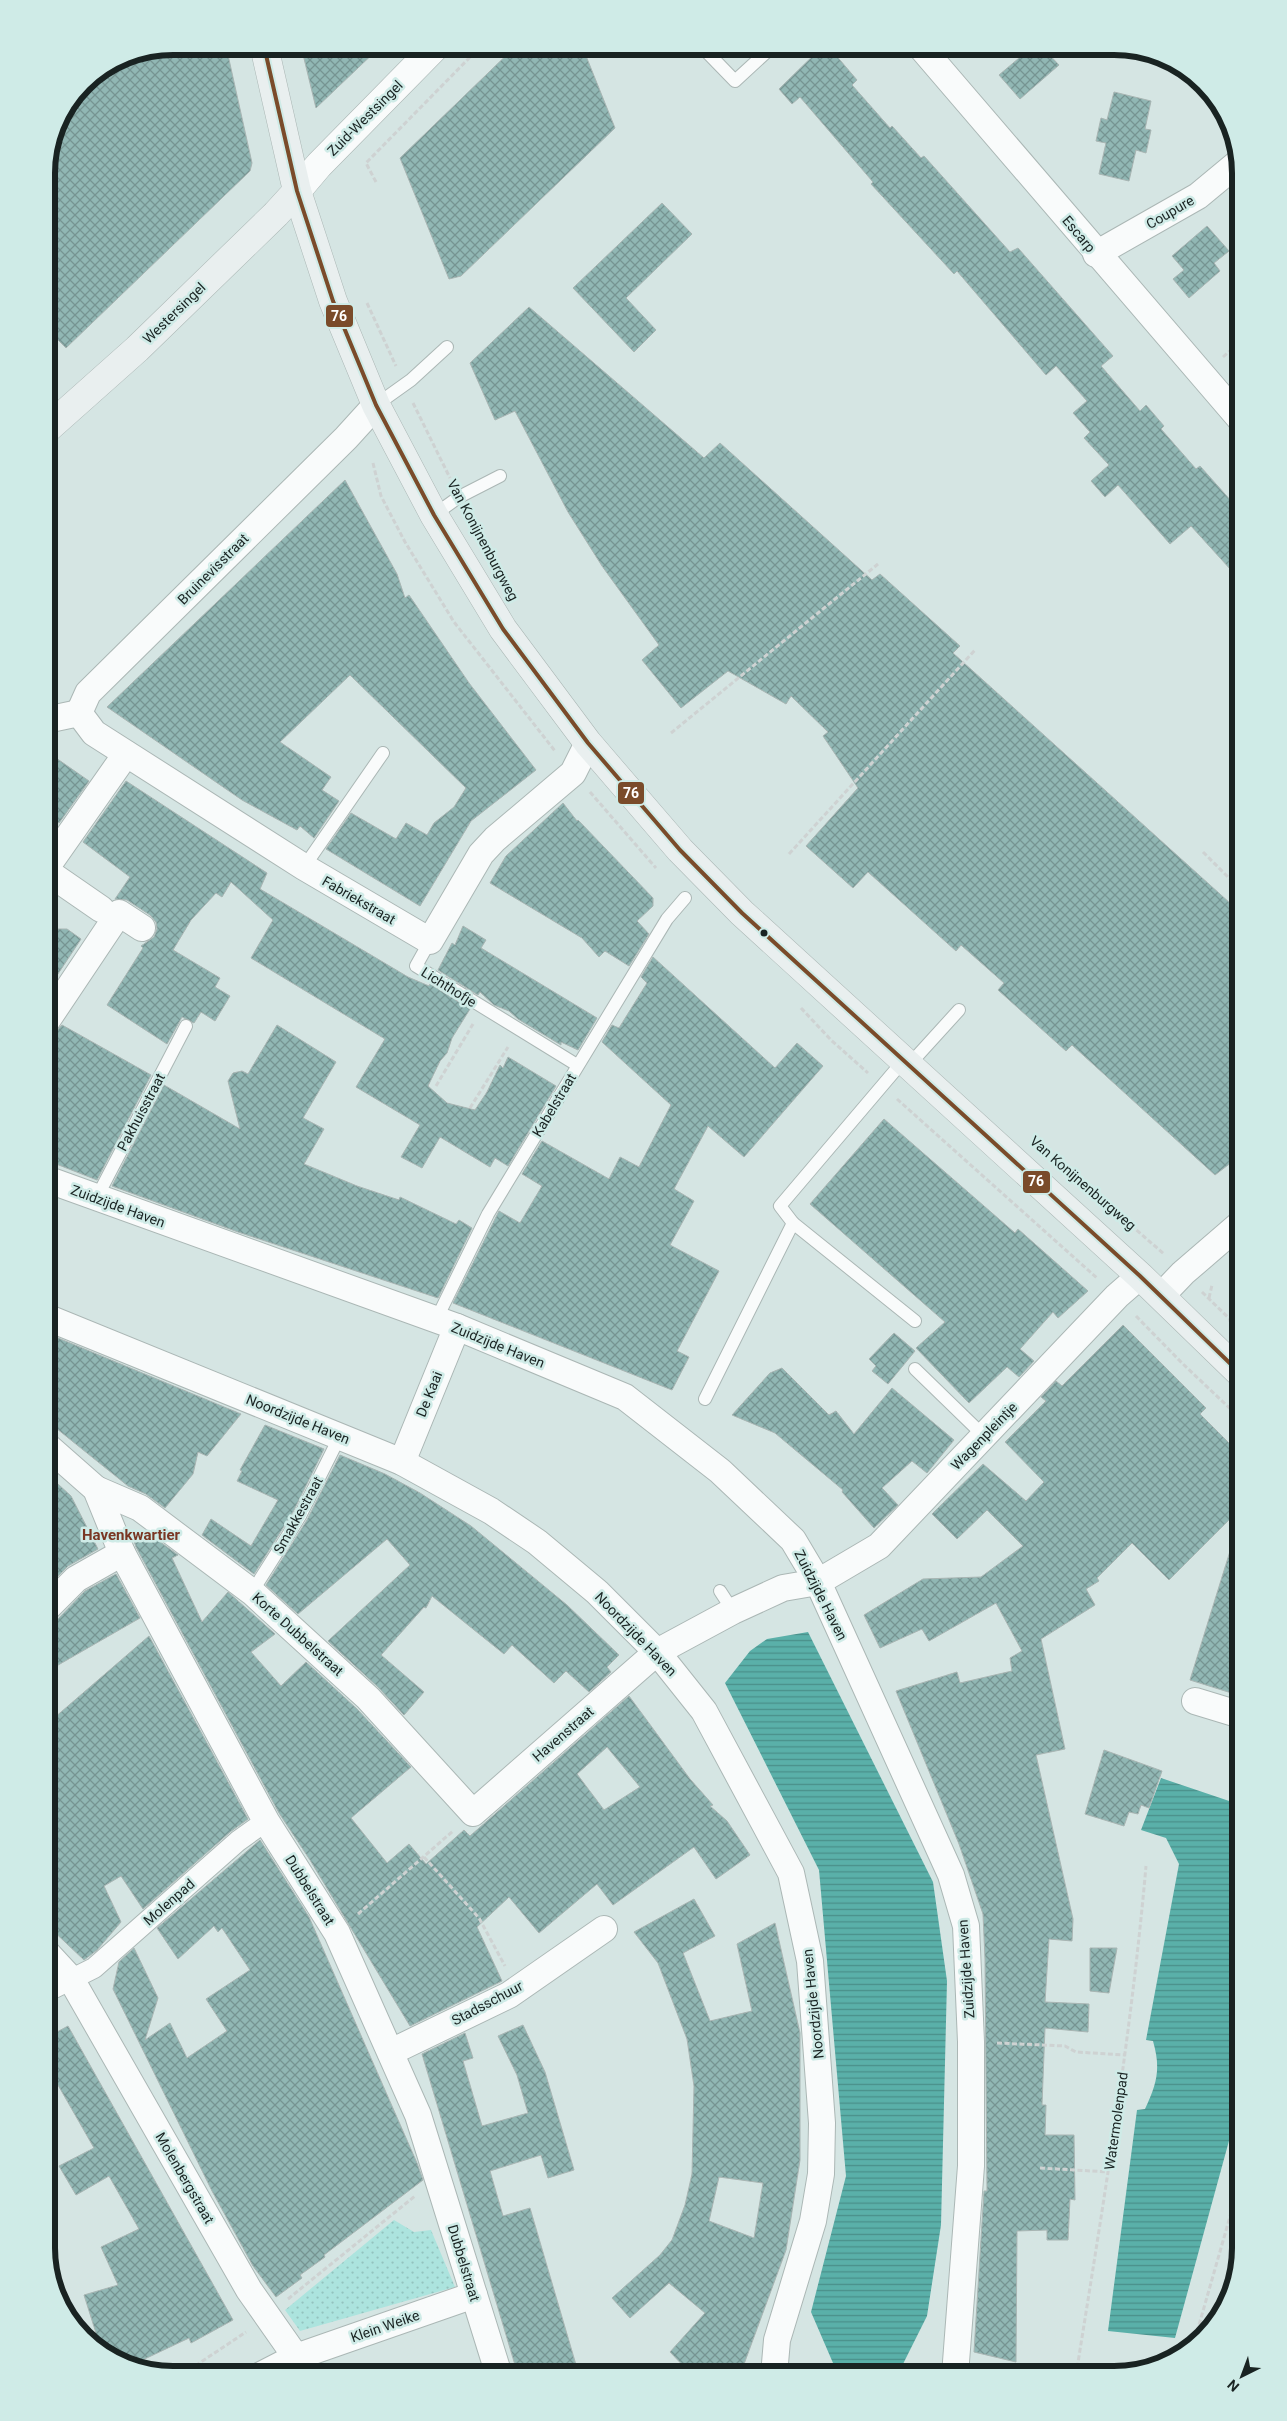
<svg xmlns="http://www.w3.org/2000/svg" width="1287" height="2421" viewBox="0 0 1287 2421" font-family="Roboto,sans-serif">
<style>
.grass{fill:url(#grass-dots)}
.water{fill:url(#water-rules)}
.building{fill:url(#building-cross-hatch);stroke:#a8b5b3;fill-rule:evenodd}
.lines{fill:none;stroke-linecap:round;stroke-linejoin:round}
.service-casing{stroke:#abb7b5;stroke-width:14}
.pedestrian-casing{stroke:#abb7b5;stroke-width:22}
.minor-casing{stroke:#abb7b5;stroke-width:28}
.tertiary-casing{stroke:#abb7b5;stroke-width:29}
.secondary-casing{stroke:#abb7b5;stroke-width:29}
.path{stroke:#ced2d2;stroke-width:3;stroke-dasharray:5 2.5;stroke-linecap:butt}
.service{stroke:#f9fbfb;stroke-width:12}
.pedestrian{stroke:#f9fbfb;stroke-width:20}
.minor{stroke:#f9fbfb;stroke-width:26}
.tertiary{stroke:#f9fbfb;stroke-width:28}
.secondary{stroke:#e9efef;stroke-width:28}
.bus-1-casing{stroke:#cfebe7;stroke-width:8}
.bus-1{stroke:#7a4b2a;stroke-width:4}
.bus-dot{fill:#192322;stroke:#cfebe7;stroke-width:2}
.labels{text-anchor:middle;stroke-width:5;stroke-linejoin:round;paint-order:stroke}
.street-label{font-size:14px;fill:#192322;stroke:#cfebe7}
.neighbourhood-label{font-size:15px;font-weight:bold;fill:#793623;stroke:#cfebe7}
.rim{fill:none;stroke:#192322;stroke-width:6}
.line-badge{stroke:#cfebe7;stroke-width:2}
.badge-label{font-size:14px;text-anchor:middle;font-weight:bold;fill:#fff}
</style>
<defs>
<pattern id="grass-dots" width="8" height="8" patternUnits="userSpaceOnUse" patternTransform="scale(1.25)"><rect width="8" height="8" fill="#ace4de"/><path d="M2 2h.1M6 6h.1" fill="none" stroke="#93c3be" stroke-width="1.8" stroke-linecap="round"/></pattern>
<pattern id="water-rules" width="6" height="5" patternUnits="userSpaceOnUse" patternTransform="scale(1.25)"><rect width="6" height="5" fill="#5ab0a9"/><path d="M0 2.5h6" fill="none" stroke="#4a8f89"/></pattern>
<pattern id="building-cross-hatch" width="8" height="8" patternUnits="userSpaceOnUse" patternTransform="scale(1.25)"><rect width="8" height="8" fill="#91b7b4"/><path d="M0 0l8 8M0 8l8-8" fill="none" stroke="#769492"/></pattern>
</defs>
<rect width="100%" height="100%" fill="#d5e5e3"/>
<polygon class="grass" points="394,2220 414,2232 431,2230 455,2287 300,2331 285,2310"/>
<g class="water">
<polygon points="808,1632 933,1882 947,1981 941,2225 927,2316 903,2364 856,2370 833,2363 811,2312 846,2176 819,1870 725,1683 750,1651 767,1639"/>
<path d="M 1161,1778 L 1241,1805 L 1241,2097 L 1175,2338 L 1108,2331 L 1137,2110 L 1145,2109 C 1157,2083 1161,2069 1153,2041 L 1146,2040 L 1179,1864 L 1166,1838 L 1141,1830 Z"/>
</g>
<g class="building">
<polygon points="173,46 226,46 252,163 250,171 66,348 46,328 47,165 56,124 83,83 125,56"/>
<polygon points="301,46 381,46 316,108"/>
<polygon points="516,46 582,46 615,128 461,276 449,279 400,158"/>
<polygon points="823,46 828,46 857,80 852,85 890,128 892,126 921,158 924,156 1010,252 1018,248 1113,356 1101,366 1140,411 1146,405 1164,426 1161,429 1196,469 1200,466 1241,512 1241,581 1191,526 1170,544 1118,485 1105,497 1091,481 1109,465 1084,438 1090,432 1073,413 1087,401 1056,366 1046,375 957,271 954,274 871,184 873,182 800,97 792,104 779,89"/>
<polygon points="1032,47 1042,47 1059,65 1020,99 999,75"/>
<polygon points="1114,92 1151,101 1145,129 1151,130 1146,153 1136,150 1129,181 1099,174 1106,143 1096,141 1101,118 1107,120"/>
<polygon points="662,203 692,234 626,298 656,330 634,352 573,288"/>
<polygon points="1207,226 1229,251 1214,263 1220,271 1189,298 1173,279 1184,270 1172,256"/>
<polygon points="529,307 704,458 720,443 872,580 880,574 960,646 953,653 1241,913 1241,1155 1215,1175 1072,1045 1066,1051 998,990 1004,983 961,945 956,951 868,872 853,888 806,846 858,788 823,736 828,732 791,696 786,704 728,671 681,708 642,660 659,645 602,566 568,512 515,411 495,420 470,363"/>
<polygon points="345,480 397,574 405,598 409,595 469,683 536,770 471,821 420,906 326,849 351,813 396,839 406,823 427,835 434,823 454,807 466,788 350,675 280,742 331,777 322,790 339,801 314,838 300,826 297,830 242,800 107,707"/>
<polygon points="46,751 89,781 59,823 46,814"/>
<polygon points="126,781 267,873 260,889 408,977 429,986 430,984 470,1009 452,1038 447,1053 440,1061 428,1086 447,1103 475,1110 487,1092 500,1065 503,1068 508,1057 556,1086 508,1166 495,1158 490,1167 440,1137 422,1168 401,1157 420,1125 356,1087 385,1039 251,958 273,920 231,882 222,897 216,893 191,920 173,950 220,978 215,987 230,996 215,1021 201,1012 194,1023 182,1017 167,1044 107,1005 143,948 141,946 154,937 157,929 156,922 150,915 127,900 115,899 130,877 83,842"/>
<polygon points="563,803 577,821 578,820 653,898 653,906 637,921 649,934 629,966 605,951 599,957 582,938 490,883 506,856"/>
<polygon points="463,926 486,940 481,948 597,1018 578,1050 561,1042 561,1045 518,1019 509,1011 494,1005 480,992 478,995 438,970 452,943 455,945"/>
<polygon points="58,929 67,929 81,939 46,992 46,948"/>
<polygon points="653,957 775,1068 797,1043 823,1066 744,1157 708,1126 674,1189 694,1201 670,1245 719,1271 677,1351 689,1357 672,1390 453,1303 499,1211 520,1223 542,1186 522,1174 542,1141 609,1179 620,1157 639,1167 671,1105 602,1042 612,1025 619,1028 647,983 641,977"/>
<polygon points="62,1025 151,1075 97,1180 46,1160 46,1037 53,1035"/>
<polygon points="277,1025 336,1062 303,1118 324,1129 304,1164 357,1186 399,1200 400,1197 456,1224 459,1220 472,1228 438,1298 238,1232 112,1186 164,1085 240,1129 228,1081 233,1073 242,1071 248,1074"/>
<polygon points="884,1119 1015,1233 1018,1229 1088,1291 1058,1318 1053,1312 1020,1349 1034,1361 1019,1377 1007,1367 969,1403 916,1348 945,1322 810,1204"/>
<polygon points="1123,1325 1206,1408 1200,1414 1241,1455 1241,1508 1169,1580 1132,1543 1097,1578 1099,1581 1086,1589 1095,1605 1041,1639 1065,1749 1036,1755 1073,1919 1072,1941 1049,1939 1045,2002 1089,2004 1088,2032 1045,2028 1042,2105 1046,2105 1045,2135 1074,2135 1075,2200 1070,2199 1068,2240 1047,2240 1047,2230 1017,2231 1016,2362 974,2352 984,2191 987,2191 985,1959 983,1914 959,1844 896,1691 957,1672 960,1683 1012,1671 1010,1658 1022,1651 996,1603 929,1641 922,1629 880,1648 864,1615 923,1579 981,1577 1023,1546 987,1510 957,1539 932,1514 983,1464 1026,1501 1044,1482 1005,1442 1046,1401 1041,1397 1056,1381 1062,1386"/>
<polygon points="46,1333 241,1414 207,1456 198,1452 193,1474 165,1508 146,1494 128,1486 46,1420"/>
<polygon points="894,1333 915,1351 888,1384 872,1371 876,1366 869,1359"/>
<polygon points="782,1368 829,1415 836,1411 854,1434 892,1388 954,1440 927,1473 912,1461 882,1488 898,1505 874,1528 842,1492 843,1490 775,1433 732,1415 770,1373"/>
<polygon points="265,1425 324,1449 293,1512 254,1574 202,1535 211,1519 251,1546 278,1500 237,1481 242,1471 240,1470"/>
<polygon points="340,1455 385,1474 420,1493 471,1526 567,1605 619,1655 607,1667 611,1672 589,1692 566,1671 554,1683 512,1645 504,1654 432,1596 426,1608 424,1607 381,1655 424,1692 404,1715 378,1687 328,1641 410,1565 387,1539 298,1614 266,1585 307,1520"/>
<polygon points="46,1473 71,1496 98,1549 68,1566 54,1580 46,1567"/>
<polygon points="1236,1532 1241,1533 1241,1696 1190,1680"/>
<path d="M 148,1533 L 178,1555 L 172,1558 L 202,1622 L 228,1592 L 275,1634 L 251,1652 L 281,1686 L 306,1662 L 357,1709 L 411,1767 L 351,1818 L 387,1863 L 409,1844 L 426,1864 L 464,1830 L 470,1836 L 629,1696 L 690,1779 L 713,1805 L 710,1806 L 727,1821 L 750,1855 L 716,1879 L 694,1847 L 613,1905 L 597,1884 L 539,1933 L 509,1897 L 477,1927 L 502,1981 L 410,2026 L 310,1860 L 279,1813 L 136,1547 L 134,1541 ZM 607,1747 L 640,1787 L 604,1810 L 577,1774 Z"/>
<polygon points="116,1574 140,1618 46,1672 46,1624 57,1620 85,1591"/>
<polygon points="149,1636 248,1819 230,1832 143,1909 121,1876 104,1886 121,1922 97,1950 84,1960 46,1924 46,1725"/>
<polygon points="1104,1750 1162,1771 1149,1808 1141,1805 1138,1814 1129,1812 1124,1826 1085,1814"/>
<polygon points="260,1840 309,1917 417,2163 423,2180 324,2255 325,2257 300,2275 302,2278 276,2297 253,2266 212,2191 113,1989 119,1962 134,1948 158,1998 145,2040 170,2023 187,2058 227,2031 206,1999 250,1970 222,1928 218,1932 214,1926 178,1959 157,1928"/>
<path d="M 694,1899 L 715,1936 L 683,1953 L 710,2021 L 752,2011 L 737,1944 L 775,1923 L 800,2033 L 800,2160 L 786,2250 L 740,2375 L 692,2375 L 670,2352 L 705,2313 L 669,2283 L 630,2318 L 612,2298 L 660,2255 L 672,2240 L 685,2205 L 692,2174 L 694,2086 L 687,2039 L 658,1963 L 634,1932 ZM 719,2177 L 763,2183 L 754,2238 L 709,2221 Z"/>
<polygon points="1090,1948 1117,1948 1109,1993 1090,1991"/>
<polygon points="523,2025 545,2072 574,2170 548,2178 541,2155 490,2171 503,2216 530,2208 579,2375 518,2375 422,2054 465,2033 473,2058 463,2061 482,2126 528,2113 517,2075 498,2036"/>
<polygon points="68,2026 233,2320 191,2343 189,2338 134,2364 102,2353 87,2335 96,2333 84,2295 118,2285 101,2247 139,2229 109,2176 76,2195 59,2166 94,2148 58,2085 46,2091 46,2038"/>
</g>
<g class="lines">
<g class="service-casing">
<g id="service">
<polyline points="701,46 735,81 773,46"/>
<polyline points="376,405 411,380 447,347"/>
<polyline points="434,515 459,497 500,476"/>
<polyline points="304,867 383,753"/>
<polyline points="430,941 416,966 577,1065"/>
<polyline points="909,1065 959,1010"/>
<polyline points="96,1199 186,1026"/>
<polyline points="793,1223 915,1321"/>
<polyline points="436,1320 488,1214 667,919 685,898"/>
<polyline points="915,1369 984,1436"/>
<polyline points="705,1399 793,1223 780,1206 904,1060"/>
<polyline points="720,1591 733,1611"/>
<polyline points="252,1592 300,1516 340,1436"/>
</g>
</g>
<g class="pedestrian-casing">
<polyline id="pedestrian" points="46,1992 94,1968 238,1841 266,1821"/>
</g>
<g class="minor-casing">
<g id="minor">
<polyline points="920,46 1241,420"/>
<polyline points="1096,254 1198,196 1239,162"/>
<polyline points="79,713 94,733 304,867 430,941 481,854 495,839 573,773 588,743"/>
<polyline points="79,713 88,693 346,438 376,405"/>
<polyline points="46,720 79,713"/>
<polyline points="46,868 126,754"/>
<polyline points="46,871 101,909"/>
<polyline points="46,1022 119,913 142,928"/>
<polyline points="46,1179 457,1327 625,1397 720,1471 793,1540 818,1582 951,1875 966,1926 971,2042 971,2166 955,2375"/>
<polyline points="1161,1296 1183,1273 1241,1223"/>
<polyline points="46,1317 402,1462 491,1511 537,1542 597,1592 657,1652 704,1711 791,1873 810,1961 822,2123 821,2174 813,2221 777,2340 774,2375"/>
<polyline points="46,1445 96,1489 122,1553 266,1821 337,1933 418,2115 499,2375"/>
<polyline points="402,1462 457,1327"/>
<polyline points="96,1489 140,1508 252,1592 368,1698 473,1813 657,1652 733,1611 783,1588 818,1582 879,1546 1117,1296 1140,1276"/>
<polyline points="46,1609 76,1579 122,1553"/>
<polyline points="1195,1701 1241,1715"/>
<polyline points="46,1952 71,1979 249,2290 296,2357 300,2375"/>
<polyline points="391,2052 509,1995 604,1929"/>
<polyline points="261,2375 296,2357 474,2295"/>
</g>
</g>
<g class="tertiary-casing">
<polyline id="tertiary" points="297,191 319,165 436,46"/>
</g>
<g class="secondary-casing">
<g id="secondary">
<polyline points="264,46 297,191 333,301 376,405 434,515 503,629 588,743 680,850 742,913 1140,1276 1241,1374"/>
<polyline points="46,430 137,349 276,214 297,191"/>
</g>
</g>
<g class="path">
<polyline points="376,182 366,163 481,46"/>
<polyline points="367,303 396,366"/>
<polyline points="1223,357 1241,341"/>
<polyline points="413,403 450,478"/>
<polyline points="373,463 381,496 405,542 454,622 555,751"/>
<polyline points="671,733 878,564"/>
<polyline points="590,792 656,868"/>
<polyline points="1203,852 1241,890"/>
<polyline points="789,854 975,650"/>
<polyline points="801,1008 831,1040 868,1073"/>
<polyline points="436,1086 473,1024"/>
<polyline points="897,1099 1097,1278"/>
<polyline points="470,1108 508,1047"/>
<polyline points="1080,1181 1164,1254"/>
<polyline points="1202,1292 1241,1330"/>
<polyline points="1209,1298 1212,1285"/>
<polyline points="1136,1316 1183,1364 1241,1419"/>
<polyline points="1229,1322 1241,1313"/>
<polyline points="424,1857 479,1918 505,1966"/>
<polyline points="358,1914 453,1831"/>
<polyline points="997,2043 1065,2046 1076,2052 1125,2055"/>
<polyline points="1040,2168 1109,2172"/>
<polyline points="288,2299 415,2196"/>
<polyline points="1195,2339 1241,2178"/>
<polyline points="183,2374 246,2332"/>
<path d="M 1076,2375 C 1103,2206 1131,2037 1146,1866"/>
</g>
<use href="#service" class="service"/>
<use href="#pedestrian" class="pedestrian"/>
<use href="#minor" class="minor"/>
<use href="#tertiary" class="tertiary"/>
<use href="#secondary" class="secondary"/>
<g class="bus-1-casing">
<polyline id="bus-1" points="264,46 297,191 333,301 376,405 434,515 503,629 588,743 680,850 742,913 1140,1276 1241,1374"/>
</g>
<use href="#bus-1" class="bus-1"/>
</g>
<circle class="bus-dot" cx="764" cy="933" r="4.5"/>
<g class="labels">
<g class="street-label">
<text transform="translate(365 118) rotate(-45)" y="5">Zuid-Westsingel</text>
<text transform="translate(1170 212) rotate(-30)" y="5">Coupure</text>
<text transform="translate(1079 234) rotate(50)" y="5">Escarp</text>
<text transform="translate(174 313) rotate(-44)" y="5">Westersingel</text>
<text transform="translate(483 540) rotate(62)" y="5">Van Konijnenburgweg</text>
<text transform="translate(213 569) rotate(-45)" y="5">Bruinevisstraat</text>
<text transform="translate(359 900) rotate(30)" y="5">Fabriekstraat</text>
<text transform="translate(449 987) rotate(32)" y="5">Lichthofje</text>
<text transform="translate(554 1105) rotate(-59)" y="5">Kabelstraat</text>
<text transform="translate(141 1112) rotate(-62)" y="5">Pakhuisstraat</text>
<text transform="translate(1083 1183) rotate(41)" y="5">Van Konijnenburgweg</text>
<text transform="translate(118 1206) rotate(20)" y="5">Zuidzijde Haven</text>
<text transform="translate(498 1345) rotate(22)" y="5">Zuidzijde Haven</text>
<text transform="translate(429 1394) rotate(-68)" y="5">De Kaai</text>
<text transform="translate(298 1419) rotate(22)" y="5">Noordzijde Haven</text>
<text transform="translate(984 1436) rotate(-46)" y="5">Wagenpleintje</text>
<text transform="translate(298 1515) rotate(-61)" y="5">Smakkestraat</text>
<text transform="translate(821 1595) rotate(63)" y="5">Zuidzijde Haven</text>
<text transform="translate(298 1634) rotate(42)" y="5">Korte Dubbelstraat</text>
<text transform="translate(636 1634) rotate(46)" y="5">Noordzijde Haven</text>
<text transform="translate(563 1734) rotate(-41)" y="5">Havenstraat</text>
<text transform="translate(310 1890) rotate(58)" y="5">Dubbelstraat</text>
<text transform="translate(169 1902) rotate(-41)" y="5">Molenpad</text>
<text transform="translate(966 1969) rotate(-94)" y="5">Zuidzijde Haven</text>
<text transform="translate(487 2003) rotate(-28)" y="5">Stadsschuur</text>
<text transform="translate(813 2004) rotate(-96)" y="5">Noordzijde Haven</text>
<text transform="translate(1116 2121) rotate(-82)" y="5">Watermolenpad</text>
<text transform="translate(185 2178) rotate(60)" y="5">Molenbergstraat</text>
<text transform="translate(464 2263) rotate(73)" y="5">Dubbelstraat</text>
<text transform="translate(385 2326) rotate(-19)" y="5">Klein Weike</text>
</g>
<g class="neighbourhood-label">
<text x="131" y="1540">Havenkwartier</text>
</g>
</g>
<path d="M0 0H1287V2421H0ZM173 55H1114A118 118 0 0 1 1232 173V2248A118 118 0 0 1 1114 2366H173A118 118 0 0 1 55 2248V173A118 118 0 0 1 173 55Z" fill="#cfebe7" fill-rule="evenodd"/>
<path class="rim" d="M173 55H1114A118 118 0 0 1 1232 173V2248A118 118 0 0 1 1114 2366H173A118 118 0 0 1 55 2248V173A118 118 0 0 1 173 55Z"/>
<g class="line-badge">
<rect x="325" y="304" width="29" height="24" rx="5" fill="#7a4b2a"/>
<rect x="617" y="781" width="28" height="24" rx="5" fill="#7a4b2a"/>
<rect x="1022" y="1170" width="29" height="24" rx="5" fill="#7a4b2a"/>
</g>
<g class="badge-label">
<text x="339" y="321">76</text>
<text x="631" y="798">76</text>
<text x="1036" y="1186">76</text>
</g>
<g transform="translate(1242 2376) rotate(222)" stroke="#cfebe7" stroke-width="4" paint-order="stroke">
<path d="M0-4L9 19L0 12L-9 19Z" fill="#192322"/>
<text y="-8" font-size="14" font-weight="bold" text-anchor="middle" fill="#192322">N</text>
</g>
</svg>
